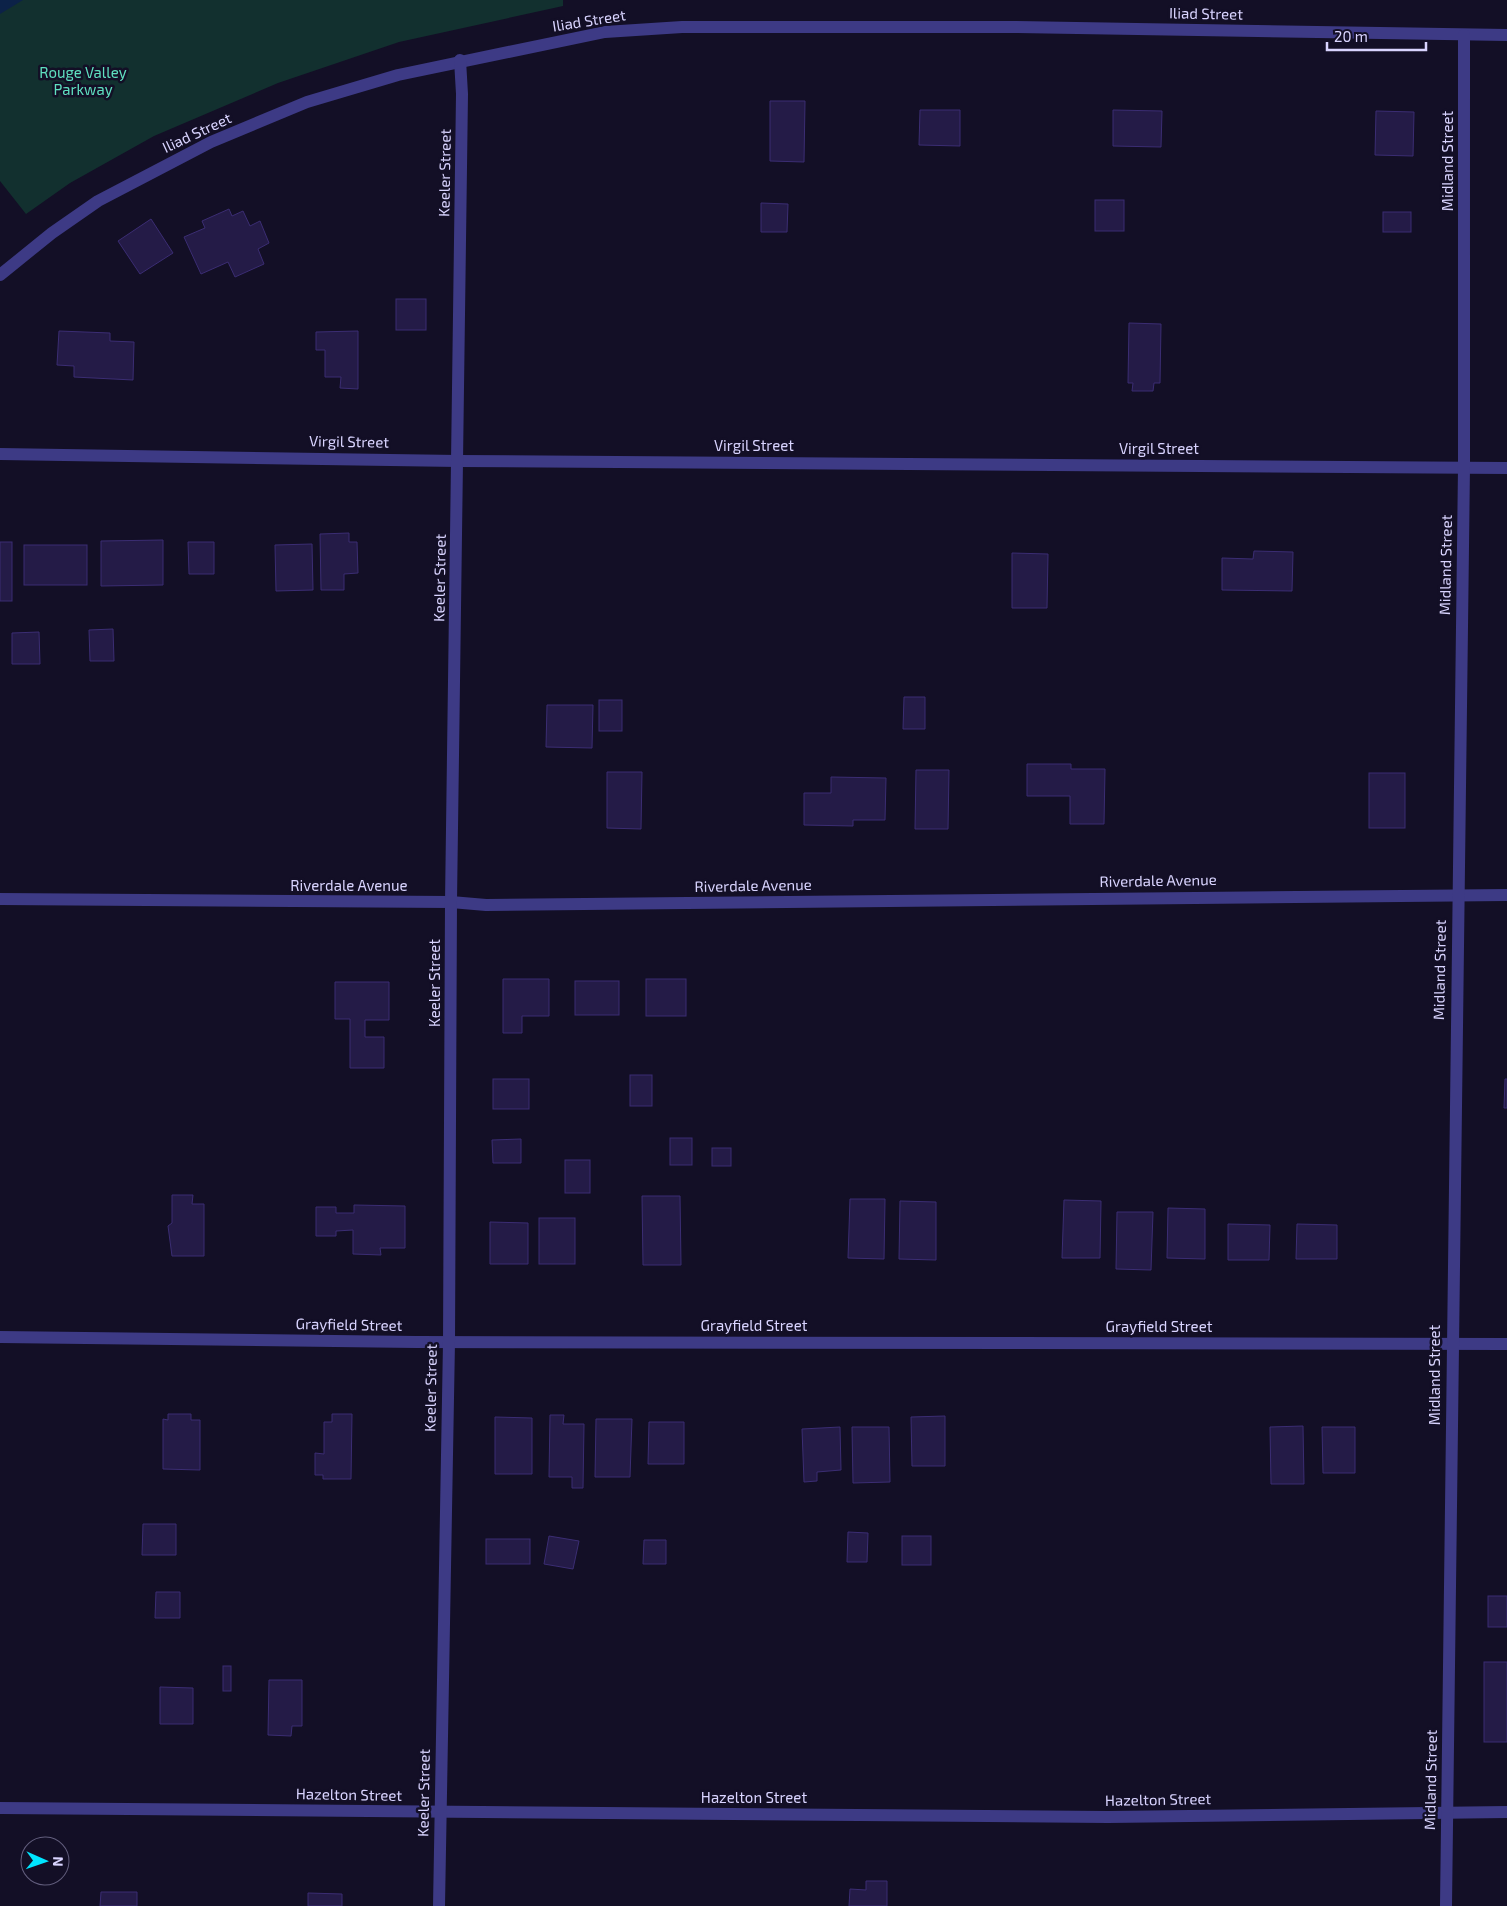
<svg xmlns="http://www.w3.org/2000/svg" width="1507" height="1906" viewBox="0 0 1507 1906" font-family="'Exo 2',sans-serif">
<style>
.green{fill:#12302f}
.water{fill:#0c2248}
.building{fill:#241b47;stroke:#3b2d73}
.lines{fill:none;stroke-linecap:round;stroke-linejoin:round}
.minor{stroke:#3d3a85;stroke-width:12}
.labels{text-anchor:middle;stroke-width:5;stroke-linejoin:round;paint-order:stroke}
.street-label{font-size:15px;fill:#d9d4ff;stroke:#130f26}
.park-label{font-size:15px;fill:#5fe0c0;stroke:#130f26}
</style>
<rect width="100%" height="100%" fill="#130f26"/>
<polygon class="green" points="0,0 563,0 563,6 399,42 278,83 154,136 70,183 26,214 0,181"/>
<polygon class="water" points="0,0 23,0 0,14"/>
<g class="building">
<polygon points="770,101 805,101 804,162 770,161"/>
<polygon points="920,110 960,110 960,146 919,145"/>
<polygon points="1113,110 1162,111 1161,147 1113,146"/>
<polygon points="1376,111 1414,112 1413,156 1375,155"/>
<rect x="1095" y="200" width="29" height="31"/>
<polygon points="761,203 788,204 787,232 761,232"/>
<polygon points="229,209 232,216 243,211 250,226 260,221 269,243 258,249 264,264 235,277 228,262 201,274 184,237 205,228 202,221"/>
<rect x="1383" y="212" width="28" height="20"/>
<polygon points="151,219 173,253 140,274 118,241"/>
<rect x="396" y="299" width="30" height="31"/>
<polygon points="1129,323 1161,324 1160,383 1154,383 1153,391 1132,391 1133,383 1128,383"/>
<polygon points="59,331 110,333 110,341 134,342 133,380 74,377 74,366 57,365"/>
<polygon points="358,331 358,389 340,388 341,377 325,377 325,350 316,350 316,332"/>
<polygon points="349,533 349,542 357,542 358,573 344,574 344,590 321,590 320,534"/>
<polygon points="163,540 163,585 101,586 101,541"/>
<rect x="0" y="542" width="12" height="59"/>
<polygon points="188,542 214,542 214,574 189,574"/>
<polygon points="312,544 313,590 276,591 275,545"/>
<rect x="24" y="545" width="63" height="40"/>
<polygon points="1254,551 1293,552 1292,591 1222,590 1222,558 1253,559"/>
<polygon points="1012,553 1048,554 1047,608 1012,608"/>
<polygon points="113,629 114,661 90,661 89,630"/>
<polygon points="39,632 40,664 12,664 12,633"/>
<polygon points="904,697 925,697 925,729 903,729"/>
<rect x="599" y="700" width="23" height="31"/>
<polygon points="547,705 593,705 592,748 546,747"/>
<polygon points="1027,764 1071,764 1071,769 1105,769 1104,824 1070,824 1070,796 1027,796"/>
<polygon points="916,770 949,770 948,829 915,829"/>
<polygon points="607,772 642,772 641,829 607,828"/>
<rect x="1369" y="773" width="36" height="55"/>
<polygon points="831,777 886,778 885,820 853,820 853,826 804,825 804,793 831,793"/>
<polygon points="503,979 549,979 549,1016 522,1016 522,1033 503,1033"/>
<rect x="646" y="979" width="40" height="37"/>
<rect x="575" y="981" width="44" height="34"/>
<polygon points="335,982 389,982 389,1020 365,1020 365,1037 384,1037 384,1068 350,1068 350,1019 335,1019"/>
<rect x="630" y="1075" width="22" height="31"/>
<rect x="493" y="1079" width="36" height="30"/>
<polygon points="1505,1079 1507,1079 1507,1108 1504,1108"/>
<rect x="670" y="1138" width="22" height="27"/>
<polygon points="521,1139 521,1163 493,1163 492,1140"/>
<rect x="712" y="1148" width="19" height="18"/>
<rect x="565" y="1160" width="25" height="33"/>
<polygon points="172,1195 193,1195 192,1204 204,1204 204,1256 172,1256 168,1226 172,1223"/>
<polygon points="642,1196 680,1196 681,1265 643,1265"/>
<polygon points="850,1199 885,1199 884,1259 848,1258"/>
<polygon points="1064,1200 1101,1201 1100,1258 1062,1258"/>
<polygon points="900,1201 936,1202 936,1260 899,1259"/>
<polygon points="354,1205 405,1206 405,1248 380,1248 381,1255 353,1254 353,1230 336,1231 336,1236 316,1236 316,1207 336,1207 336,1213 354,1213"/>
<polygon points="1168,1208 1205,1209 1205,1259 1167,1258"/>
<polygon points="1117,1212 1153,1212 1151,1270 1116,1269"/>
<rect x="539" y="1218" width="36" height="46"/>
<polygon points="490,1222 528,1223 528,1264 490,1264"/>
<polygon points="1228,1224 1270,1225 1269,1260 1228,1260"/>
<polygon points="1297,1224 1337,1225 1337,1259 1296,1259"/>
<polygon points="168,1414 191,1414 191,1420 200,1420 200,1470 163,1469 163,1419 168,1420"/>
<polygon points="332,1414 352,1414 351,1479 323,1479 323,1475 315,1475 315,1453 324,1454 324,1422 332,1422"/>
<polygon points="550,1415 564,1415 563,1424 584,1424 583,1488 572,1488 572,1477 549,1477"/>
<polygon points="945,1416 945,1466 912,1466 911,1417"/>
<polygon points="495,1417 532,1418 532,1474 495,1474"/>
<polygon points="596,1419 632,1419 630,1477 595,1477"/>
<polygon points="649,1422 684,1422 684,1464 648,1464"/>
<polygon points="1303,1426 1304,1484 1271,1484 1270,1427"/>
<polygon points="840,1427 841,1470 817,1472 817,1481 804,1482 802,1429"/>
<polygon points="852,1427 889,1427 890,1482 853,1483"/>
<polygon points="1322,1427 1355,1427 1355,1473 1323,1473"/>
<polygon points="143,1524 176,1524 176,1555 142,1555"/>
<polygon points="848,1532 868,1533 867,1562 847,1562"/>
<polygon points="549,1536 579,1541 573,1569 544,1564"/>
<rect x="902" y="1536" width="29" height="29"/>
<rect x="486" y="1539" width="44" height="25"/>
<polygon points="644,1540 666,1540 666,1564 643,1564"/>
<polygon points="156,1592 180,1592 180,1618 155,1618"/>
<rect x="1488" y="1596" width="19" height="31"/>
<rect x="1484" y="1662" width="23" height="80"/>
<rect x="223" y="1666" width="8" height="25"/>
<polygon points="269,1680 302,1680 302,1726 292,1726 291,1736 268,1735"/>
<polygon points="160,1687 193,1688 193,1724 160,1724"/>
<polygon points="866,1881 887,1881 887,1906 849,1906 850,1889 866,1890"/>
<polygon points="101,1892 137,1892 137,1906 100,1906"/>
<polygon points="308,1893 342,1894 342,1906 308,1906"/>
</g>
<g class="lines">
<g class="minor">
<polyline points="0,275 52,233 98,201 211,142 307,102 398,75 605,32 682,27 1017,27 1507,35"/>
<polyline points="0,454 458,461 1507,468"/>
<polyline points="0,899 451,902 486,905 1507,895"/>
<polyline points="0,1337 416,1342 1507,1344"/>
<polyline points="0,1808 1108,1817 1507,1812"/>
<polyline points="439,1906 449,1342 451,902 462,94 460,60"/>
<polyline points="1446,1906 1464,467 1464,35"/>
</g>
</g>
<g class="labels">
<g class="street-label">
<text transform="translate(1206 14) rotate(1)" y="5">Iliad Street</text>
<text transform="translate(589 21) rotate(-9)" y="5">Iliad Street</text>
<text transform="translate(197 133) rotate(-25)" y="5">Iliad Street</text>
<text transform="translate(1448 161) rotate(-90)" y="5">Midland Street</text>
<text transform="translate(445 173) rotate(-89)" y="5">Keeler Street</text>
<text transform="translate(349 442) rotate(1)" y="5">Virgil Street</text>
<text x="754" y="451">Virgil Street</text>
<text x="1159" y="454">Virgil Street</text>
<text transform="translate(1446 565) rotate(-89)" y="5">Midland Street</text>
<text transform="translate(440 578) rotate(-89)" y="5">Keeler Street</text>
<text transform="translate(1158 881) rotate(-1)" y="5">Riverdale Avenue</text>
<text x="349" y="891">Riverdale Avenue</text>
<text transform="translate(753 886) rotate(-1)" y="5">Riverdale Avenue</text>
<text transform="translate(1440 970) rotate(-89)" y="5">Midland Street</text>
<text transform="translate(435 983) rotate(-90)" y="5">Keeler Street</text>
<text transform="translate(349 1325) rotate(1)" y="5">Grayfield Street</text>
<text x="754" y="1331">Grayfield Street</text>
<text x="1159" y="1332">Grayfield Street</text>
<text transform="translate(1435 1375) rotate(-90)" y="5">Midland Street</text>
<text transform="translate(431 1388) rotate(-89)" y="5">Keeler Street</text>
<text transform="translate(1431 1780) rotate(-89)" y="5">Midland Street</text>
<text transform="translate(424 1793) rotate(-89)" y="5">Keeler Street</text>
<text transform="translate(349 1795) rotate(1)" y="5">Hazelton Street</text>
<text x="754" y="1803">Hazelton Street</text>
<text transform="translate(1158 1800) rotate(-1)" y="5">Hazelton Street</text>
</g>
<g class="park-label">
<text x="83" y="78">Rouge Valley<tspan x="83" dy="17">Parkway</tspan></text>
</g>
</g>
<g transform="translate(45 1861) rotate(92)"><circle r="24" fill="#130f26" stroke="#625e7d"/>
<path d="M0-4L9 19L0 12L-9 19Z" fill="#00e5ff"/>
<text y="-8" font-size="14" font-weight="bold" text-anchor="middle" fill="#d9d4ff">N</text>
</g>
<path d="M1327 42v8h99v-8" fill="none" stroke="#d9d4ff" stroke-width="2.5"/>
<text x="1334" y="42" font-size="15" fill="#d9d4ff" stroke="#130f26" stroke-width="4" paint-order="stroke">20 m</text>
</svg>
